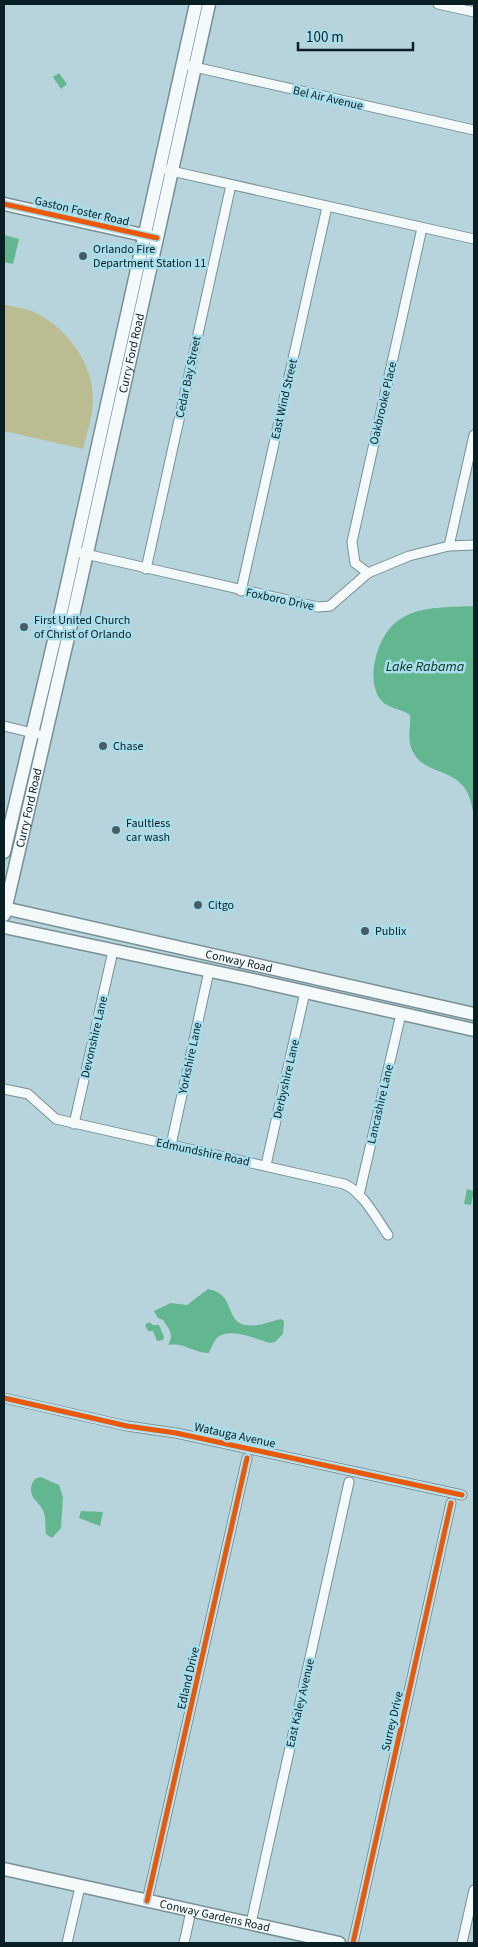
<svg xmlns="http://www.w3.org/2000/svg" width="478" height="1947" viewBox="0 0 478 1947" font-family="'Source Sans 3',sans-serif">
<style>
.green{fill:#bbbc91}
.water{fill:#63b790}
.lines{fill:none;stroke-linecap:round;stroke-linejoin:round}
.street-casing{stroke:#799097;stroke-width:11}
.secondary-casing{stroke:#799097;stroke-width:15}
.street{stroke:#f4f9fa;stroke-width:9}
.secondary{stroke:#f4f9fa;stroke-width:12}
.cycleway-casing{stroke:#a8ddeb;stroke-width:8}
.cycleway{stroke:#e8590c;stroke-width:5}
.poi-dot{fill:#475e64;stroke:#a8ddeb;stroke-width:2}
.labels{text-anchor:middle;stroke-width:5;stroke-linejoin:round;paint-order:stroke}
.street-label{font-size:12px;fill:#0a1f24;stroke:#a8ddeb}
.poi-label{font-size:12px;fill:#0a1f24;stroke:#a8ddeb;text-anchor:start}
.water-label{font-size:14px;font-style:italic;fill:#06341d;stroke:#a8ddeb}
</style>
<rect width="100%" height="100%" fill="#b7d4dc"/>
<path class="green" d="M 5,305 C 14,307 24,308 32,311 C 64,325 94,363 93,399 C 93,416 87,432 83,449 L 4,431 L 4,308 Z"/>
<g class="water">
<polygon points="59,73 67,84 61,89 53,77"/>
<polygon points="4,235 19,239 13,264 4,262"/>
<path d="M 474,606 L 474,816 C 472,806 470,795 464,787 C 449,768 422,773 412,750 C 407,738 411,727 410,715 C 401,708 387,709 380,699 C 373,689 372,673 375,661 C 388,605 427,608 474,606 Z"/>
<polygon points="467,1189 474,1191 471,1205 464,1204"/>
<path d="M 208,1289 C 235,1293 225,1321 245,1325 C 258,1327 269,1322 281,1319 L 284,1321 L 283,1334 L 275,1342 L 270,1343 C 256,1339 228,1326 216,1339 C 213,1343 211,1348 209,1353 C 194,1353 184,1342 168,1345 C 174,1334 170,1331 163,1320 L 158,1318 L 154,1311 L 171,1303 L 187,1305 Z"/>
<polygon points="149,1322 153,1325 159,1325 164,1337 163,1340 157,1341 153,1331 148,1331 145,1325"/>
<path d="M 41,1477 L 59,1485 L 63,1497 L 61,1528 L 52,1538 L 46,1534 C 45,1528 46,1519 44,1513 C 41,1502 27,1498 32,1484 C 34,1479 36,1478 41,1477 Z"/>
<polygon points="81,1511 103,1512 100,1526 79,1518"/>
</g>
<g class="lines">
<g class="street-casing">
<g id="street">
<polyline points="438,4 474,12"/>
<polyline points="190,66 474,130"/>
<polyline points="167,170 474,239"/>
<polyline points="449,546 474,435"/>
<polyline points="81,553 318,607 330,606 368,573 409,556 449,546 474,545"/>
<polyline points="146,569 231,185"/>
<polyline points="368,573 355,563 352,542 422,228"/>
<polyline points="241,591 327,207"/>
<polyline points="4,726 37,734"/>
<path d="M 4,1089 L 28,1094 L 56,1119 L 344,1184 C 363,1192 376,1218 388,1235"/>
<polyline points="74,1124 113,951"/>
<polyline points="171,1145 209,971"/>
<polyline points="266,1165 305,992"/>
<polyline points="359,1195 401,1014"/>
<polyline points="4,1398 127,1426 176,1433 462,1495"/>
<polyline points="147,1901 247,1458"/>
<polyline points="251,1923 349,1482"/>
<polyline points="67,1943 80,1887"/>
<polyline points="184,1943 191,1911"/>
<polyline points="353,1943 451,1503"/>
<polyline points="462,1943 474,1890"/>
</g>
</g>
<g class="secondary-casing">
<g id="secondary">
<polyline points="4,204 152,237"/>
<polyline points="4,852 62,607 196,4"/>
<path id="s1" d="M 4,908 L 474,1014"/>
<path id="s2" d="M 4,915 L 75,607 L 209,4"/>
<polyline points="4,927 253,980 474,1030"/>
<path id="s3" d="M 4,1869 L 339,1943"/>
</g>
</g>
<use href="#street" class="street"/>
<use href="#secondary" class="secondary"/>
<g class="cycleway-casing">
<g id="cycleway">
<polyline points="4,204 157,238"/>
<polyline points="4,1398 127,1426 176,1433 462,1495"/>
<polyline points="147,1901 247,1458"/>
<polyline points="353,1943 451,1503"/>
</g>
</g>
<use href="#cycleway" class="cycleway"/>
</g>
<g class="poi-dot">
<circle cx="83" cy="256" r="5"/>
<circle cx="24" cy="627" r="5"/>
<circle cx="103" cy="746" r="5"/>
<circle cx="116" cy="830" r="5"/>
<circle cx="198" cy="905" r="5"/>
<circle cx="365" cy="931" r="5"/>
</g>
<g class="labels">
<g class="street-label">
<text transform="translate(328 98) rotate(13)" y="4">Bel Air Avenue</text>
<text transform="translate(82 211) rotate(13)" y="4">Gaston Foster Road</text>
<text dy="4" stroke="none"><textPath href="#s2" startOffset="576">Curry Ford Road</textPath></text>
<text transform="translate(188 377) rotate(-78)" y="4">Cedar Bay Street</text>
<text transform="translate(284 399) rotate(-77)" y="4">East Wind Street</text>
<text transform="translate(383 403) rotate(-77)" y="4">Oakbrooke Place</text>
<text transform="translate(280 599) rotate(12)" y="4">Foxboro Drive</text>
<text dy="4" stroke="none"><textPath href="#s2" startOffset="110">Curry Ford Road</textPath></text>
<text dy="4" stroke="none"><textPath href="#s1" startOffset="241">Conway Road</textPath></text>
<text transform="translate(94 1037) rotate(-77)" y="4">Devonshire Lane</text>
<text transform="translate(190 1058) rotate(-78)" y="4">Yorkshire Lane</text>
<text transform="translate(286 1079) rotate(-77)" y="4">Derbyshire Lane</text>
<text transform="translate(380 1104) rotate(-77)" y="4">Lancashire Lane</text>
<text transform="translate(203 1152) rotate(12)" y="4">Edmundshire Road</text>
<text transform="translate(235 1435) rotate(12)" y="4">Watauga Avenue</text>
<text transform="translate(188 1678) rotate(-77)" y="4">Edland Drive</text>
<text transform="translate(300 1703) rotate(-77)" y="4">East Kaley Avenue</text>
<text transform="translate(392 1721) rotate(-77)" y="4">Surrey Drive</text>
<text dy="4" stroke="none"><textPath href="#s3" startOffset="216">Conway Gardens Road</textPath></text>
</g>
<g class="poi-label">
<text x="93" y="253">Orlando Fire<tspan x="93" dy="14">Department Station 11</tspan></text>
<text x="34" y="624">First United Church<tspan x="34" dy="14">of Christ of Orlando</tspan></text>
<text x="113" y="750">Chase</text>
<text x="126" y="827">Faultless<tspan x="126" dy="14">car wash</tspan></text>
<text x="208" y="909">Citgo</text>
<text x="375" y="935">Publix</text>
</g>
<g class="water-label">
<text x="425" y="671">Lake Rabama</text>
</g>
</g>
<rect width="478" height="1947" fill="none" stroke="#0a1f24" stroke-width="10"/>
<path d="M298 42v8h115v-8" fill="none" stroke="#0a1f24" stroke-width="2.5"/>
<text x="306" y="42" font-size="15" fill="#0a1f24" stroke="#a8ddeb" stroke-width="4" paint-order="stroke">100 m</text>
</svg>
